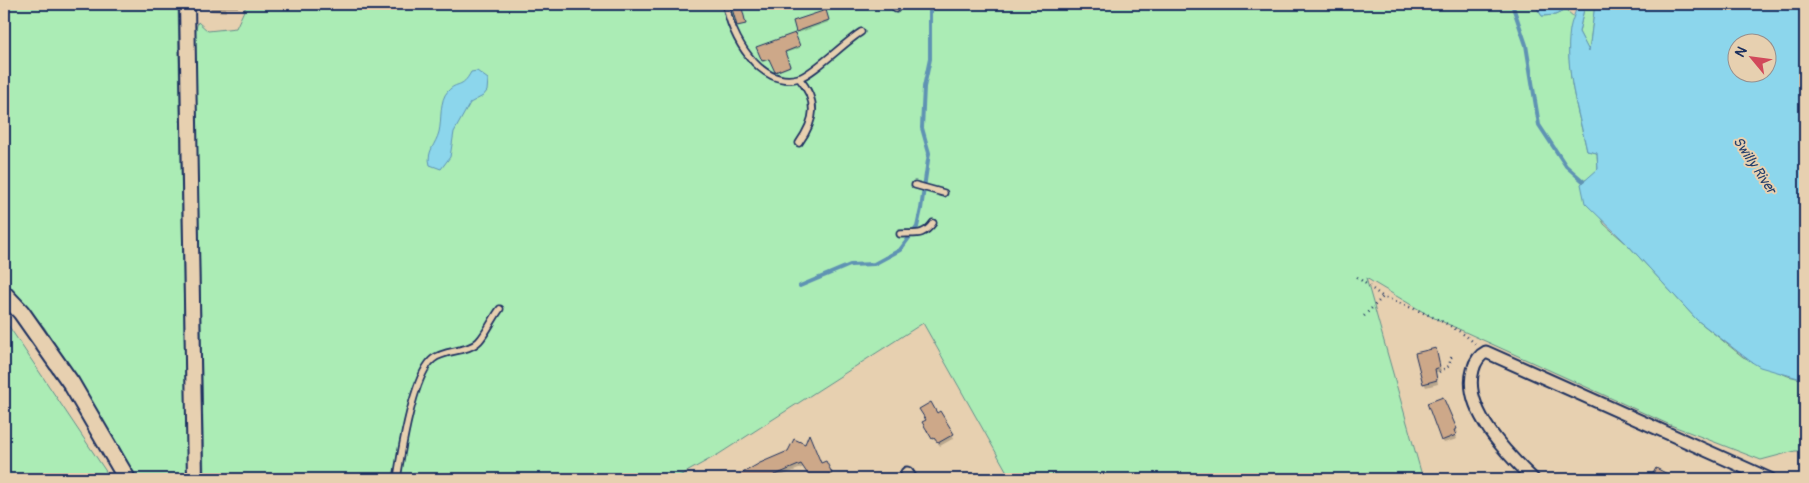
<svg xmlns="http://www.w3.org/2000/svg" width="1809" height="483" viewBox="0 0 1809 483" font-family="Pangolin,sans-serif">
<style>
.green{fill:#abecb5;stroke:#638e8a}
.water{fill:#8cd6ec;stroke:#5f93b3;fill-rule:evenodd}
.shadow{fill:#0003}
.lines{fill:none;stroke-linecap:round;stroke-linejoin:round}
.stream{stroke:#5f93b3;stroke-width:4}
.building{fill:#cda889;stroke:#1b2f5e}
.service-casing{stroke:#1b2f5e;stroke-width:9}
.minor-casing{stroke:#1b2f5e;stroke-width:15}
.tertiary-casing{stroke:#1b2f5e;stroke-width:18}
.secondary-casing{stroke:#1b2f5e;stroke-width:20}
.path{stroke:#1b2f5e;stroke-width:2.5;stroke-dasharray:1 4;stroke-linecap:butt}
.service{stroke:#e7d0b0;stroke-width:5.5}
.minor{stroke:#e7d0b0;stroke-width:11}
.tertiary{stroke:#e7d0b0;stroke-width:14}
.secondary{stroke:#e7d0b0;stroke-width:16}
.labels{text-anchor:middle;stroke-width:4;stroke-linejoin:round;paint-order:stroke}
.water-label{font-size:14px;font-style:italic;fill:#26406c;stroke:#e7d0b0}
</style>
<rect width="100%" height="100%" fill="#e7d0b0"/>
<filter id="ink" filterUnits="userSpaceOnUse"><feTurbulence type="fractalNoise" baseFrequency=".02" numOctaves="2"/><feDisplacementMap in="SourceGraphic" scale="10" xChannelSelector="R" yChannelSelector="G"/><feConvolveMatrix kernelMatrix="1 2 1 2 8 2 1 2 1" color-interpolation-filters="sRGB"/></filter>
<g filter="url(#ink)">
<g class="green">
<polygon points="4,4 178,4 187,479 136,479 119,446 44,327 4,279"/>
<path d="M 247,4 L 1534,4 L 1542,16 L 1555,15 L 1566,10 L 1575,18 C 1559,53 1579,114 1587,151 L 1597,153 L 1598,169 L 1590,178 L 1583,181 L 1604,224 L 1628,245 L 1697,320 L 1743,357 L 1788,376 L 1805,380 L 1805,451 L 1795,451 L 1761,460 L 1668,424 L 1430,316 L 1366,278 L 1423,479 L 1011,479 L 923,323 L 719,454 L 674,479 L 204,479 L 195,32 L 198,22 L 208,31 L 236,28 Z"/>
<polygon points="1585,4 1595,4 1589,52 1579,32"/>
<polygon points="4,319 111,479 4,479"/>
</g>
<g class="water">
<polygon points="1534,4 1565,4 1566,10 1555,15 1542,16"/>
<path d="M 1577,4 L 1585,4 L 1579,32 L 1589,51 L 1595,4 L 1805,4 L 1805,380 L 1760,367 L 1750,361 L 1697,320 L 1628,245 L 1585,203 L 1581,184 L 1598,169 L 1597,153 L 1587,151 C 1579,113 1564,69 1570,29 C 1571,21 1576,13 1577,4 ZM 1736,42 L 1766,42 L 1766,72 L 1736,72 Z"/>
<path d="M 477,71 L 488,79 L 487,91 L 483,96 L 470,103 L 454,132 L 450,157 L 441,169 L 430,165 C 426,152 436,144 439,132 C 442,120 439,100 448,91 C 457,81 462,89 471,72 Z"/>
</g>
<g class="shadow">
<polygon points="209,4 238,4 238,8 226,8 226,12 211,11"/>
<polygon points="825,11 829,22 798,33 794,22"/>
<polygon points="794,34 800,48 785,53 790,67 777,72 771,59 763,62 758,48"/>
<polygon points="1437,353 1441,371 1436,372 1438,384 1426,387 1424,383"/>
<polygon points="1445,402 1458,433 1455,434 1457,439 1444,443 1442,440"/>
<polygon points="940,413 954,438 940,446 937,440 935,441 924,422"/>
<polygon points="789,452 821,464 826,462 833,477 827,479 811,479 804,467 773,479 735,479 760,464"/>
<polygon points="1665,474 1670,477 1672,474 1681,479 1661,479"/>
</g>
<g class="lines">
<g class="stream">
<polyline points="1512,4 1526,45 1539,125 1566,166 1583,181"/>
<polyline points="800,286 850,265 874,264 900,250 917,227 921,209 929,153 922,128 924,87 930,59 930,4"/>
<polyline points="412,479 414,474"/>
</g>
</g>
<g class="building">
<polygon points="741,4 746,24 737,26 731,5"/>
<polygon points="826,10 829,20 796,32 793,21"/>
<polygon points="795,33 800,46 785,52 790,66 775,72 769,59 762,61 756,47"/>
<polygon points="1436,348 1440,367 1435,369 1437,380 1423,384 1415,353"/>
<polygon points="1443,397 1457,429 1454,430 1456,435 1441,441 1427,403"/>
<polygon points="931,402 937,413 940,411 954,434 938,443 934,438 932,439 922,422 926,420 919,409"/>
<polygon points="809,434 821,463 826,461 832,473 820,479 811,479 801,464 773,476 774,479 732,479 760,463 788,451 794,439 805,444"/>
<polygon points="1656,468 1677,479 1650,479"/>
</g>
<g class="lines">
<g class="service-casing">
<g id="service">
<path d="M 726,4 C 730,35 760,89 799,78 C 813,74 845,42 861,32"/>
<polyline points="895,4 896,9"/>
<path d="M 799,78 C 818,101 816,119 799,143"/>
<polyline points="915,185 944,193"/>
<path d="M 900,234 C 915,233 923,237 933,223"/>
<path d="M 397,479 C 401,453 413,375 433,359 C 445,349 468,353 479,341 C 486,334 493,318 500,309"/>
</g>
</g>
<g class="minor-casing">
<g id="minor">
<polyline points="907,473 911,479"/>
<path d="M 1533,479 C 1508,455 1462,409 1473,370 C 1475,362 1478,356 1486,352 L 1770,479"/>
</g>
</g>
<g class="tertiary-casing">
<polyline id="tertiary" points="187,4 195,479"/>
</g>
<g class="secondary-casing">
<polyline id="secondary" points="4,294 21,312 71,383 127,479"/>
</g>
<g class="path">
<polyline points="1357,277 1383,297"/>
<path d="M 1364,316 L 1383,297 C 1410,307 1457,324 1476,345"/>
<polyline points="1439,372 1449,366 1452,354"/>
</g>
<use href="#service" class="service"/>
<use href="#minor" class="minor"/>
<use href="#tertiary" class="tertiary"/>
<use href="#secondary" class="secondary"/>
</g>
</g>
<g class="labels">
<g class="water-label">
<text transform="translate(1755 165) rotate(56)" y="5">Swilly River</text>
</g>
</g>
<rect width="1809" height="483" fill="none" stroke="#e7d0b0" stroke-width="20"/>
<rect x="10" y="10" width="1789" height="463" fill="none" stroke="#1b2f5e" stroke-width="2" filter="url(#ink)"/>
<g transform="translate(1752 58) rotate(299)"><circle r="24" fill="#e7d0b0" stroke="#95908f"/>
<path d="M0-4L9 19L0 12L-9 19Z" fill="#d1495b"/>
<text y="-8" font-size="14" font-weight="bold" text-anchor="middle" fill="#1b2f5e">N</text>
</g>
</svg>
